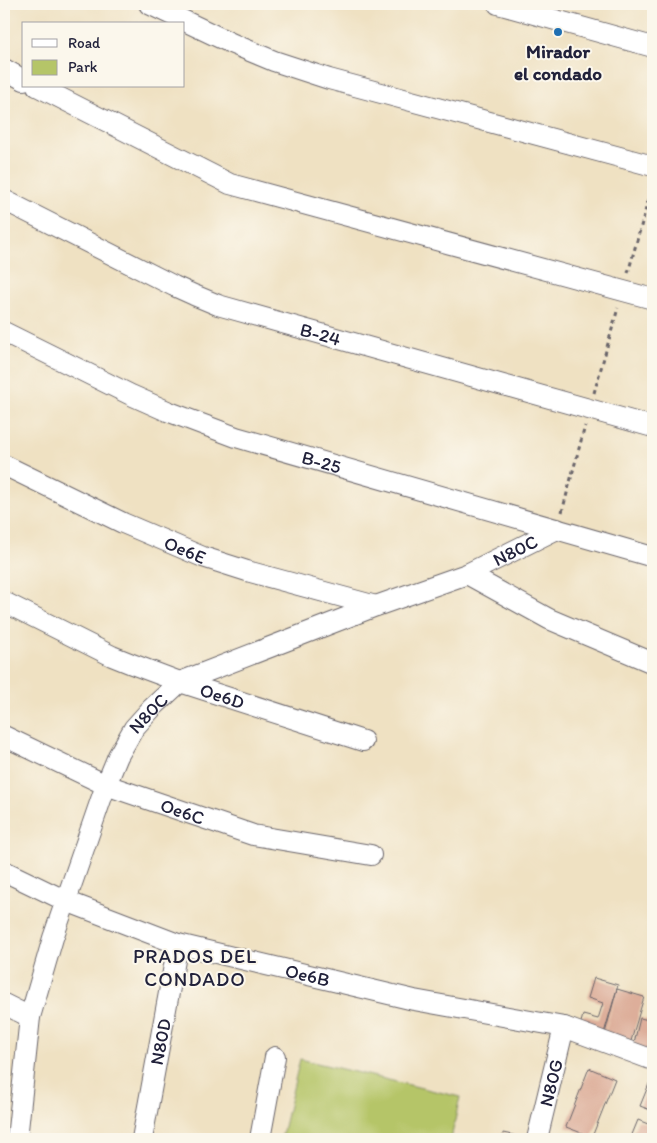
<svg xmlns="http://www.w3.org/2000/svg" width="657" height="1143" viewBox="0 0 657 1143" font-family="Itim,sans-serif">
<style>
.green{fill:#b5c568;stroke:#6c7452}
.building{fill:#ddae9a}
.lines{fill:none;stroke-linecap:round;stroke-linejoin:round}
.minor-casing{stroke:#6a656a;stroke-width:22}
.path{stroke:#6a656a;stroke-width:3;stroke-dasharray:4 4;stroke-linecap:butt}
.minor{stroke:#fff;stroke-width:20}
.poi-dot{fill:#1f6fb2;stroke:#fbf7ec;stroke-width:2}
.labels{text-anchor:middle;stroke-width:4;stroke-linejoin:round;paint-order:stroke}
.poi-label{font-size:19px;font-weight:bold;fill:#22223b;stroke:#fbf7ec}
.street-label{font-size:19px;fill:#22223b;stroke:#fbf7ec}
.neighbourhood-label{font-size:20px;letter-spacing:1px;fill:#22223b;stroke:#fbf7ec}
</style>
<rect width="100%" height="100%" fill="#fbf7ec"/>
<filter id="ink" filterUnits="userSpaceOnUse"><feTurbulence type="fractalNoise" baseFrequency=".02" numOctaves="2"/><feDisplacementMap in="SourceGraphic" scale="10" xChannelSelector="R" yChannelSelector="G"/><feConvolveMatrix kernelMatrix="1 2 1 2 8 2 1 2 1" color-interpolation-filters="sRGB"/></filter>
<filter id="wash" filterUnits="userSpaceOnUse"><feTurbulence type="fractalNoise" baseFrequency=".0096" numOctaves="4" result="noise"/><feDisplacementMap in="SourceGraphic" scale="20" xChannelSelector="R" yChannelSelector="G"/><feGaussianBlur stdDeviation="1.12" result="paint"/><feColorMatrix in="noise" values="0 0 0 0 0 0 0 0 0 0 0 0 0 0 0 0 0 1.4 0 .05"/><feComposite in="paint" operator="in"/></filter>
<g filter="url(#wash)">
<rect width="100%" height="100%" fill="#efe1c2"/>
<polygon class="green" points="300,1059 460,1097 451,1139 281,1139"/>
<g id="blocks">
<g class="building">
<polygon points="594,978 618,985 604,1033 580,1026 583,1015 598,1019 603,1003 588,998"/>
<polygon points="617,989 644,997 631,1041 605,1033"/>
<polygon points="640,1018 653,1021 653,1052 633,1047"/>
<polygon points="589,1068 615,1079 592,1137 566,1127"/>
<polygon points="651,1079 653,1080 653,1111 640,1106"/>
<polygon points="638,1120 653,1126 648,1139 637,1139 631,1137"/>
<polygon points="503,1133 517,1136 517,1139 502,1139"/>
</g>
</g>
</g>
<g filter="url(#ink)">
<use href="#blocks" fill-opacity="0" stroke="#6a656a" stroke-width="1"/>
<g class="lines">
<g class="minor-casing">
<g id="minor">
<polyline points="149,4 233,44 274,61 329,79 653,166"/>
<polyline points="498,4 653,47"/>
<polyline points="4,69 24,80"/>
<polyline points="37,86 230,184 653,299"/>
<path id="s1" d="M 4,200 L 174,286 L 194,295 L 218,305 L 653,427"/>
<path id="s2" d="M 4,332 L 131,395 L 167,411 L 236,437 L 653,557"/>
<path id="s3" d="M 4,465 L 123,523 L 203,557 L 247,571 L 376,606"/>
<polyline points="467,574 549,619 653,663"/>
<path id="s4" d="M 4,602 L 112,656 L 132,664 L 180,682 L 363,741"/>
<path id="s5" d="M 4,736 L 106,785 L 253,835 L 371,855"/>
<path id="s6" d="M 4,871 L 66,901 L 178,944 L 414,1000 L 564,1027 L 653,1060"/>
<polyline points="4,1004 30,1017"/>
<path id="s7" d="M 17,1139 L 30,1017 L 53,938 L 106,785 L 118,756 L 134,728 L 152,708 L 180,682 L 376,606 L 467,574 L 557,529"/>
<path id="s8" d="M 142,1139 L 178,944"/>
<polyline points="260,1139 275,1057"/>
<path id="s9" d="M 537,1139 L 564,1027"/>
</g>
</g>
<g class="path">
<polyline points="628,273 653,183"/>
<polyline points="594,393 618,308"/>
<polyline points="562,512 585,426"/>
</g>
<use href="#minor" class="minor"/>
</g>
</g>
<circle class="poi-dot" cx="558" cy="32" r="5"/>
<g class="labels">
<g class="poi-label">
<text x="558" y="58">Mirador<tspan x="558" dy="22">el condado</tspan></text>
</g>
<g class="street-label">
<text dy="7" stroke="none"><textPath href="#s1" startOffset="345">B-24</textPath></text>
<text dy="7" stroke="none"><textPath href="#s2" startOffset="344">B-25</textPath></text>
<text dy="7" stroke="none"><textPath href="#s3" startOffset="200">Oe6E</textPath></text>
<text dy="7" stroke="none"><textPath href="#s7" startOffset="856">N80C</textPath></text>
<text dy="7" stroke="none"><textPath href="#s4" startOffset="238">Oe6D</textPath></text>
<text dy="7" stroke="none"><textPath href="#s7" startOffset="451">N80C</textPath></text>
<text dy="7" stroke="none"><textPath href="#s5" startOffset="194">Oe6C</textPath></text>
<text dy="7" stroke="none"><textPath href="#s6" startOffset="322">Oe6B</textPath></text>
<text dy="7" stroke="none"><textPath href="#s8" startOffset="99">N80D</textPath></text>
<text dy="7" stroke="none"><textPath href="#s9" startOffset="58">N80G</textPath></text>
</g>
<g class="neighbourhood-label">
<text x="195" y="963">PRADOS DEL<tspan x="195" dy="23">CONDADO</tspan></text>
</g>
</g>
<rect width="657" height="1143" fill="none" stroke="#fbf7ec" stroke-width="20"/>
<rect x="22" y="22" width="162" height="65" fill="#fbf7ec" stroke="#a4a2a5"/>
<rect x="32" y="39" width="25" height="8" fill="#ffffff" stroke="#a4a2a5"/>
<text x="68" y="48" font-size="15" fill="#22223b">Road</text>
<rect x="32" y="60" width="25" height="15" fill="#b5c568" stroke="#a4a2a5"/>
<text x="68" y="72" font-size="15" fill="#22223b">Park</text>
</svg>
